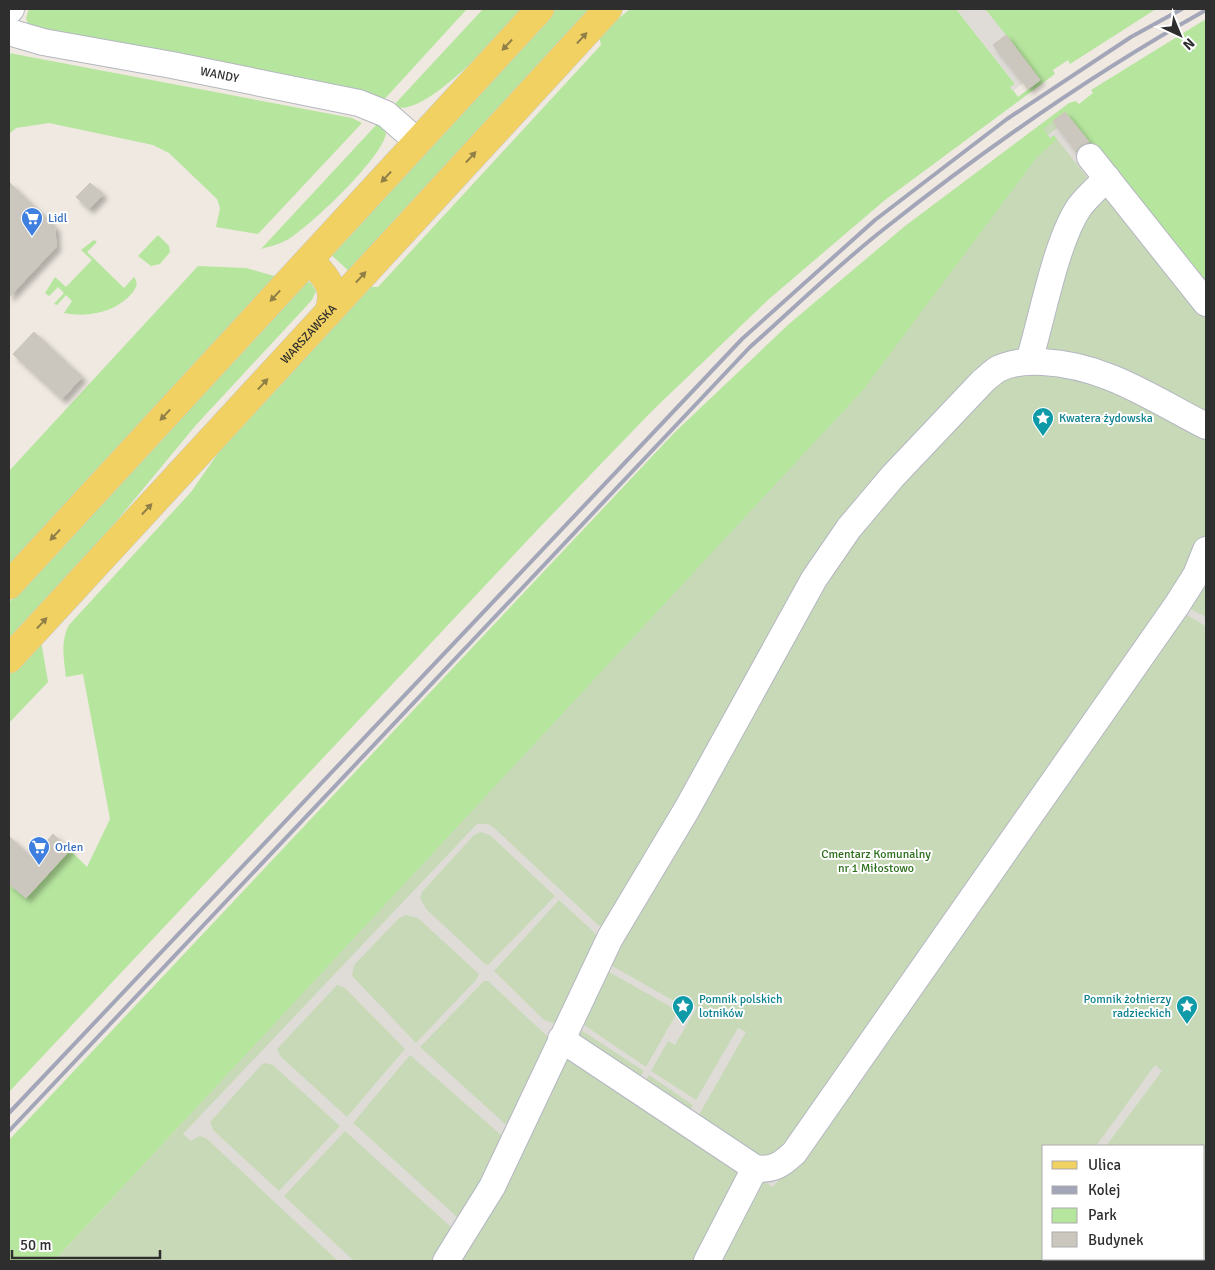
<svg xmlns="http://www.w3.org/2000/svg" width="1215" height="1270" viewBox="0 0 1215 1270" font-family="Signika,sans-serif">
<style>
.green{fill:#b6e59e}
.cemetery{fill:#c8d9b8;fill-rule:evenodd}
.plaza{fill:#dfdcd8;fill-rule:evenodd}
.building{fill:#cbc7bf;stroke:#cbc5ba;filter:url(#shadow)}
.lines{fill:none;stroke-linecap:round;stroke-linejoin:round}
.minor-casing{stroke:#b4b7c1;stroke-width:28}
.major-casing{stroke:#c9c9c9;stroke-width:29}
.minor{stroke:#fff;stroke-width:26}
.major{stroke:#f2d163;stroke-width:28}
.rail{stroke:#a3a6b8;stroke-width:4}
.oneway{fill:#908048}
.labels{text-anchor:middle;stroke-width:4;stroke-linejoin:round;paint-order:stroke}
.street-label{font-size:12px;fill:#2e2e2e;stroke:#fff}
.shop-label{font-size:12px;fill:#366cbe;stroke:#fff;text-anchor:start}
.culture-label{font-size:12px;fill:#0d838f;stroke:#fff;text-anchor:start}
.park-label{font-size:12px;fill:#2c6e1b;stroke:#fff}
</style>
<defs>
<filter id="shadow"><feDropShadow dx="4.5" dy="4.5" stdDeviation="2.5" flood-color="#0004"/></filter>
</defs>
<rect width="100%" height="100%" fill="#efe9e1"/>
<g class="green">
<polygon points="29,9 467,9 380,104 35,27 28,24 26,18"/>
<path d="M 483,9 L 524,9 C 503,30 423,122 393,106 Z"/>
<polygon points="556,9 593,9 350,272 330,254"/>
<path d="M 630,9 L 956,9 L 1015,84 L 1011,87 L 1018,97 L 1040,80 L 985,9 L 1156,9 L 1070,64 L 1068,60 L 1053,70 L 1055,74 L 885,200 L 769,299 L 653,410 L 541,526 L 9,1092 L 9,884 L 26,898 L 70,850 L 87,867 L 110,819 L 83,674 L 66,677 C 64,659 60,642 69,625 L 191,492 L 230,436 L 366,287 L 378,287 L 601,45 L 599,35 Z"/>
<polygon points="1206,19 1206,508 964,1168 1044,1259 1104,1259 863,1261 348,953 255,1045 54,1261 9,1261 9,1140 675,432 789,324 905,226 1069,103 1076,101 1079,104 1093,93 1091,90"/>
<polygon points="9,53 352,118 362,123 258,234 216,227 220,208 217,199 169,153 153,145 49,123 16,128 9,134"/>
<path d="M 378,123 L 386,133 C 383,157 315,221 293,236 C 284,243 272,246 261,249 Z"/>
<polygon points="158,235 169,246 170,252 160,264 151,266 138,256"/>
<path d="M 94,240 L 97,242 L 87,252 L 124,288 L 134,277 C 138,283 137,286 133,292 C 117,312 89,318 64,313 L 72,301 L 66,295 L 57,305 L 54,304 L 64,293 L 58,287 L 49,296 L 45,293 L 55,277 L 66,287 L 92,260 L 81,250 Z"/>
<polygon points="198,266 246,268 278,277 9,569 9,471"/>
<polygon points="310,282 316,291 312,300 196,425 86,558 9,642 9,603 17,592 306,283"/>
<polygon points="41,641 48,682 9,723 9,674"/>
</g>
<path class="cemetery" d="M 1065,112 L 1206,284 L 1206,1261 L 54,1261 L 863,390 L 1037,157 L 1057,139 L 1054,135 L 1050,138 L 1043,129 ZM 1044,1146 L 1204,1146 L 1204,1259 L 1044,1259 Z"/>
<g class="plaza">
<polygon points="956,9 985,9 1006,35 994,45 1023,83 1013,91 1010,87 1015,84"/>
<path d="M 1058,127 L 1084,162 L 1099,150 L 1110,164 L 1108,167 L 1206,291 L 1206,313 L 1109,192 L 1093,198 L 1087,205 L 1075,229 L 1061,264 L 1038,347 L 1039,356 L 1097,362 L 1115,369 L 1206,418 L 1206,432 L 1110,380 L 1095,374 L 1025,367 L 1013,369 L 1002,374 L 983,389 L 872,510 L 827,569 L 692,812 L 622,930 L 605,962 L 681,1005 L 687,995 L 692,998 L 689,1003 L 697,1007 L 675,1045 L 668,1041 L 651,1071 L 696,1100 L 738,1028 L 746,1032 L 696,1120 L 759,1161 L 773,1162 L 785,1156 L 1186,582 L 1206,534 L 1206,565 L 1185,602 L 1187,607 L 1206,617 L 1206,626 L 1183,613 L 1178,614 L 798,1156 L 773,1187 L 758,1178 L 715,1261 L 698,1261 L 745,1169 L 571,1054 L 566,1054 L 559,1061 L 505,1177 L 453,1261 L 439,1261 L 456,1236 L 451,1227 L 345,1131 L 284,1196 L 354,1261 L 338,1261 L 206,1138 L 199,1136 L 191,1141 L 183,1134 L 477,824 L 488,824 L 493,827 L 598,925 L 607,927 L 612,924 L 686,800 L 766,652 L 818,562 L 839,532 L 891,470 L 975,381 L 996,364 L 1024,355 L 1028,351 L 1060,242 L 1075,209 L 1093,181 L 1087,177 L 1054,135 L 1050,138 L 1048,135 ZM 480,832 L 490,835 L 555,896 L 488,965 L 485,964 L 426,909 L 420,898 L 422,892 L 474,835 ZM 559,900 L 595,933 L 599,942 L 599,948 L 566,1017 L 555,1024 L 544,1020 L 494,971 ZM 406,915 L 418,918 L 479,974 L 476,980 L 416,1043 L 352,976 L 354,965 L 399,918 ZM 602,968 L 678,1011 L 646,1067 L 578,1021 ZM 484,981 L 488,981 L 547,1036 L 551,1046 L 516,1125 L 512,1126 L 504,1123 L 420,1047 ZM 337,985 L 345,988 L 405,1049 L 347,1117 L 280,1056 L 277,1049 ZM 575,1026 L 644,1071 L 638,1081 L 577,1041 L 573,1031 ZM 410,1055 L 501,1135 L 507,1145 L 482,1195 L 468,1217 L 464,1219 L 457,1217 L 353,1123 ZM 265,1063 L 273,1065 L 340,1126 L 279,1191 L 213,1130 L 210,1122 L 262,1064 ZM 649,1075 L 693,1105 L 688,1114 L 643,1085 Z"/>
<polygon points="1155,1065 1162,1071 1106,1146 1096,1146"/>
</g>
<g class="building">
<polygon points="1006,35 1040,80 1028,89 993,45"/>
<polygon points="1065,112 1089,142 1081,145 1076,151 1053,121"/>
<polygon points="9,182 55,227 56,247 9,297"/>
<polygon points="90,183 103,194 89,209 76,197"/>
<polygon points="34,332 82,377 62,399 13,354"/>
<polygon points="53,834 70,850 26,898 9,884 9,836 32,858"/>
</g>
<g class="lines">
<g class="minor-casing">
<g id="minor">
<polyline points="9,11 11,9"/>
<path id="s1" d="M 9,32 L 43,42 L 172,65 L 359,103 L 386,114 L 418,142"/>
<polyline points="1090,157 1206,303"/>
<path d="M 1029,361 C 1042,319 1056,240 1080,206 C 1088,196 1098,187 1107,178"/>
<path d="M 561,1039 L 755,1168 C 773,1171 782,1164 794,1153 L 1177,605 L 1196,575 L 1206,550"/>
<path d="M 446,1261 L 492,1187 L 610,938 L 687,809 L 814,579 L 849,528 L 893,476 L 983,381 C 988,377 993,372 998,369 C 1012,362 1029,361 1043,362 C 1105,365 1153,399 1206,426"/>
<polyline points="707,1261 755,1168"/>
</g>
</g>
<g class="major-casing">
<g id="major">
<path d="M 309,260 C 326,276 338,289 328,313"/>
<polyline points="9,585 540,9"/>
<path id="s2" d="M 9,659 L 608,9"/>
</g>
</g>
<use href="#minor" class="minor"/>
<use href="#major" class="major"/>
<g class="rail">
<polyline points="9,1113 742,339 875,220 1007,119 1131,37 1182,9"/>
<path d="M 9,1131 L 750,347 C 794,308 837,266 884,229 C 986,148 1092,74 1206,10"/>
</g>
</g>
<defs><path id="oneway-solid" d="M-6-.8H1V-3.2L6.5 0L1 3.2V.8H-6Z" transform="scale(1.25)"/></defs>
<g class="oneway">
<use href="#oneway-solid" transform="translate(582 38) rotate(-47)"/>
<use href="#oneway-solid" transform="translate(507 45) rotate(133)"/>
<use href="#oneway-solid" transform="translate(471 157) rotate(-47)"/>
<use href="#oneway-solid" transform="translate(386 177) rotate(133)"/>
<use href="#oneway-solid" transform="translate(361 277) rotate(-47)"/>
<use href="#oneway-solid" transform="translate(275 296) rotate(133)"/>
<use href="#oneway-solid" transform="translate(263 384) rotate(-47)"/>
<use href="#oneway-solid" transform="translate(165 415) rotate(133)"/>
<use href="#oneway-solid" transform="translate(147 509) rotate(-47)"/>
<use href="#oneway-solid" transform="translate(55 535) rotate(133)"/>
<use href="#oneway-solid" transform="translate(42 623) rotate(-47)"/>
</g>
<defs>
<g id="supermarket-pin" transform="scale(1.125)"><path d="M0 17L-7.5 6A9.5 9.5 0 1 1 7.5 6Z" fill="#3f7fe0" stroke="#fff"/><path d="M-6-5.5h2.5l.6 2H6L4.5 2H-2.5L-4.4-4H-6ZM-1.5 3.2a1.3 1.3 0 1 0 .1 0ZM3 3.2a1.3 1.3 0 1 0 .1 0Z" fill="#fff"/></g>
<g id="sight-pin" transform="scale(1.125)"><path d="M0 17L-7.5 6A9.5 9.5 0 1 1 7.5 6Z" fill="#0f9aa8" stroke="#fff"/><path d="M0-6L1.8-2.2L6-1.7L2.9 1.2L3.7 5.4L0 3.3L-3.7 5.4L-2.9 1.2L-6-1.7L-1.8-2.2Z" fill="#fff"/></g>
</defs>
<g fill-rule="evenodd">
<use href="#supermarket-pin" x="32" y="218"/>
<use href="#sight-pin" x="1043" y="418"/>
<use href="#supermarket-pin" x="39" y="847"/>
<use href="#sight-pin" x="683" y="1006"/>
<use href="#sight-pin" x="1187" y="1006"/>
</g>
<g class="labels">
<g class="street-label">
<text dy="4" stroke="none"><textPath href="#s1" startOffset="215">WANDY</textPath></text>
<text dy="4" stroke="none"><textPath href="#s2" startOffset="442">WARSZAWSKA</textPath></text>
</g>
<g class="shop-label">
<text x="48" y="222">Lidl</text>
<text x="55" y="851">Orlen</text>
</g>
<g class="culture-label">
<text x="1059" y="422">Kwatera żydowska</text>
<text x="699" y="1003">Pomnik polskich<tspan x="699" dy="14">lotników</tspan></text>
<text x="1171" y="1003" text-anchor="end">Pomnik żołnierzy<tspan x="1171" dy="14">radzieckich</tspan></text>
</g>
<g class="park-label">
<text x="876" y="858">Cmentarz Komunalny<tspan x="876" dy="14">nr 1 Miłostowo</tspan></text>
</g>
</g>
<rect width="1215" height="1270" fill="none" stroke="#2e2e2e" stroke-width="20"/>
<rect x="1042" y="1145" width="162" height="115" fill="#ffffff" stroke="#ababab"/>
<rect x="1052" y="1161" width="25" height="8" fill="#f2d163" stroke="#ababab"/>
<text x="1088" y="1170" font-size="15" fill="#2e2e2e">Ulica</text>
<rect x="1052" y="1186" width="25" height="8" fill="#a3a6b8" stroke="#ababab"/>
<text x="1088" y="1195" font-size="15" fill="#2e2e2e">Kolej</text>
<rect x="1052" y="1208" width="25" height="15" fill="#b6e59e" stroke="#ababab"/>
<text x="1088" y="1220" font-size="15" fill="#2e2e2e">Park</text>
<rect x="1052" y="1232" width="25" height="15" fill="#cbc7bf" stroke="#ababab"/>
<text x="1088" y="1245" font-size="15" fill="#2e2e2e">Budynek</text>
<g transform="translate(1180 35) rotate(136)" stroke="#ffffff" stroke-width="4" paint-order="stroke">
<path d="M0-4L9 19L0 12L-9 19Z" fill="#2e2e2e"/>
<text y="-8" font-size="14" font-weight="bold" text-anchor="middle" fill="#2e2e2e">N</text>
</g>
<path d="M12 1250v8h148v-8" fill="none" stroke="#2e2e2e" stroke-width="2.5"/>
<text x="20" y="1250" font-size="15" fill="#2e2e2e" stroke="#ffffff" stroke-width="4" paint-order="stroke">50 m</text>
</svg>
